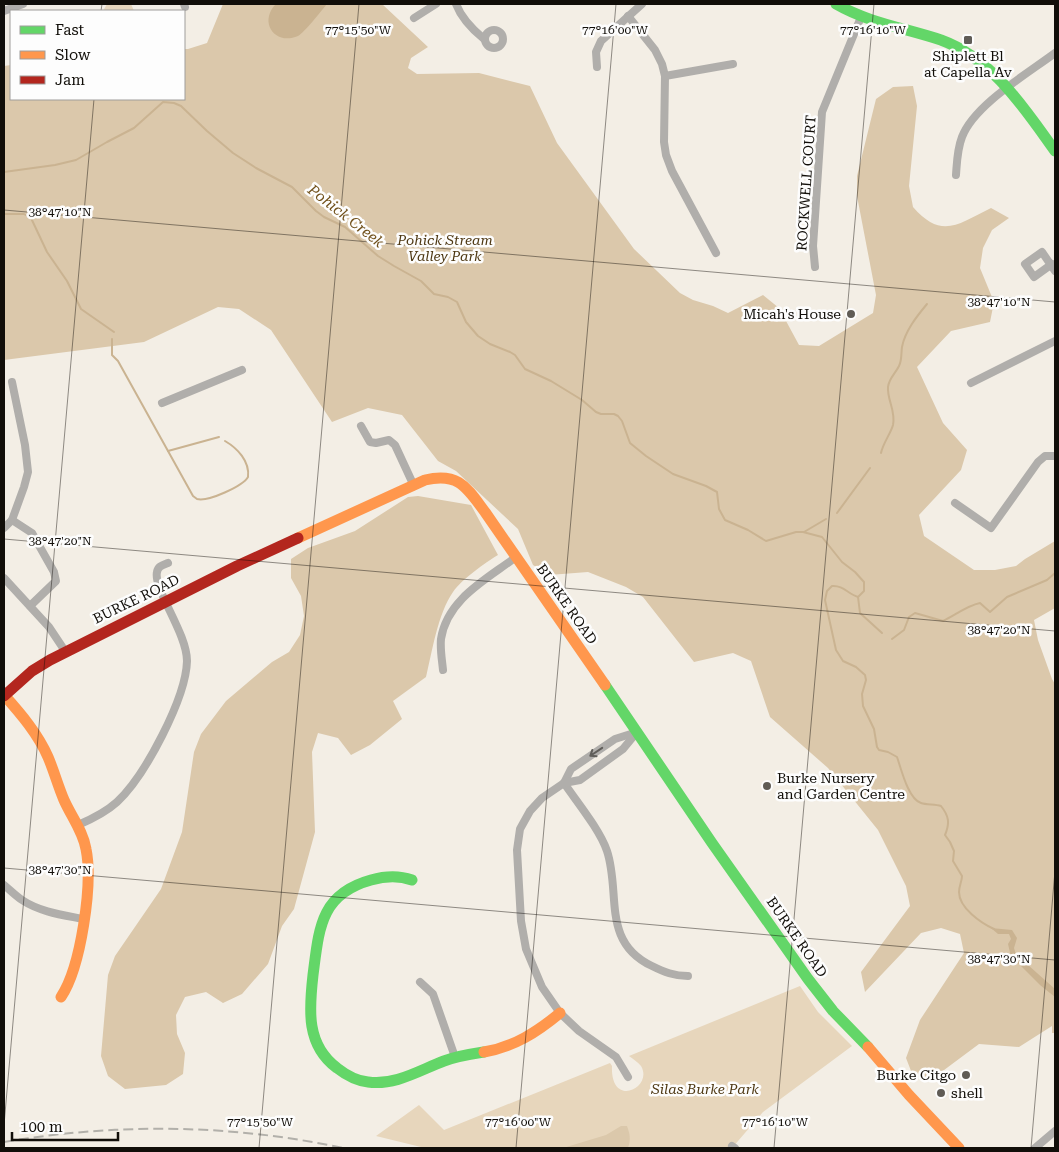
<svg xmlns="http://www.w3.org/2000/svg" width="1059" height="1152" viewBox="0 0 1059 1152" font-family="'Roboto Serif',serif">
<style>
.green{fill:#e7d6bc}
.forest{fill:#dbc8ab}
.water{fill:#cab391}
.lines{fill:none;stroke-linecap:round;stroke-linejoin:round}
.stream{stroke:#cab391;stroke-width:2}
.street{stroke:#b0aeab;stroke-width:8}
.fast{stroke:#63d668;stroke-width:11}
.slow{stroke:#ff974d;stroke-width:11}
.jam{stroke:#b3261e;stroke-width:11}
.rail{stroke:#b2b0aa;stroke-width:2;stroke-dasharray:10 5;stroke-linecap:butt}
.oneway{stroke:#605e5a}
.ticks{fill:none;stroke:#110e09;stroke-width:1;stroke-opacity:0.45}
.poi-dot{fill:#605c56;stroke:#fdfdfd;stroke-width:2}
.labels{text-anchor:middle;stroke-width:5;stroke-linejoin:round;paint-order:stroke}
.poi-label{font-size:14px;fill:#110e09;stroke:#fdfdfd;text-anchor:end}
.street-label{font-size:14px;fill:#110e09;stroke:#fdfdfd}
.park-label{font-size:14px;font-style:italic;fill:#4e3813;stroke:#fdfdfd}
.water-label{font-size:15px;font-style:italic;fill:#70501a;stroke:#fdfdfd}
.ticks-label{font-size:12px;text-anchor:middle;fill:#110e09;stroke:#fdfdfd;stroke-width:5;stroke-linejoin:round;paint-order:stroke}
</style>
<rect width="100%" height="100%" fill="#f3eee5"/>
<g class="green">
<polygon points="107,4 131,4 134,11 103,11"/>
<path d="M 800,986 L 818,1012 L 852,1046 L 763,1112 L 732,1148 L 425,1148 L 376,1136 L 419,1105 L 444,1130 L 610,1063 L 612,1066 C 610,1109 654,1088 641,1066 C 638,1062 633,1059 629,1056 Z"/>
</g>
<g class="forest">
<path d="M 223,4 L 382,4 L 428,47 L 411,58 L 408,68 L 417,74 L 479,73 L 530,86 L 557,143 L 634,249 L 680,293 L 693,300 L 713,306 L 728,313 L 763,295 L 779,308 L 799,345 L 819,346 L 873,313 L 876,295 L 857,196 L 857,176 L 876,99 L 893,87 L 913,86 L 917,106 L 909,186 L 913,207 C 942,240 958,224 991,208 L 1009,218 L 992,230 L 983,248 L 980,268 L 994,302 L 990,322 L 951,331 L 917,367 L 943,423 L 967,450 L 961,470 L 919,515 L 924,536 L 974,570 L 995,570 L 1016,566 L 1025,559 L 1055,541 L 1055,608 L 1034,620 L 1038,640 L 1052,679 L 1055,684 L 1055,1033 L 1052,1033 L 1052,1026 L 1019,1047 L 979,1044 L 932,1079 L 913,1076 L 906,1058 L 920,1020 L 964,953 L 960,934 L 941,928 L 921,933 L 865,992 L 861,972 L 910,906 L 906,886 L 878,830 L 828,768 L 770,717 L 751,661 L 733,653 L 694,662 L 643,597 L 626,587 L 588,572 L 549,575 L 533,565 L 518,529 L 456,471 L 438,461 L 402,415 L 368,408 L 332,422 L 271,330 L 239,309 L 218,307 L 144,342 L 4,360 L 4,66 L 11,65 L 11,99 L 184,99 L 184,49 L 188,49 L 207,43 Z"/>
<path d="M 418,496 L 471,505 L 498,555 C 485,563 462,579 453,592 C 438,613 432,652 426,677 L 393,701 L 402,719 L 370,745 L 351,755 L 338,738 L 318,733 L 312,752 L 315,832 L 294,909 L 282,926 L 268,964 L 242,994 L 223,1003 L 206,992 L 185,997 L 176,1015 L 177,1034 L 185,1053 L 183,1074 L 166,1085 L 125,1089 L 108,1076 L 101,1056 L 108,975 L 115,956 L 161,889 L 182,832 L 194,752 L 201,734 L 226,701 L 272,662 L 289,652 L 300,635 L 304,616 L 301,596 L 291,578 L 291,559 L 308,548 L 355,531 L 408,497 Z"/>
<path d="M 621,1126 L 627,1126 C 630,1134 631,1140 628,1148 L 563,1148 L 606,1135 Z"/>
</g>
<g class="water">
<path d="M 276,4 L 327,4 C 322,10 304,33 298,36 C 275,46 258,22 276,4 Z"/>
<polygon points="991,928 1012,930 1017,938 1014,948 1017,958 1028,965 1055,989 1055,997 1040,985 1019,964 1012,961 1008,944 1011,939 1009,934 998,934"/>
</g>
<g class="lines">
<g class="stream">
<path d="M 4,172 L 55,165 L 76,160 L 107,142 L 134,128 L 163,102 L 174,103 L 181,106 L 207,131 L 233,153 L 256,168 L 292,187 L 316,211 L 324,217 L 345,227 L 378,256 L 394,266 L 421,281 L 434,294 L 448,297 L 457,302 L 466,322 L 478,336 L 490,344 L 510,352 L 515,355 L 525,369 L 551,381 L 582,400 L 596,412 L 601,414 L 614,414 L 618,416 L 622,421 L 630,443 L 646,456 L 673,474 L 706,486 L 717,492 L 719,509 L 725,520 L 748,530 L 766,541 L 796,532 L 803,532 L 822,537 L 842,562 L 855,572 L 864,582 L 864,591 L 858,597 C 848,594 843,585 832,586 L 827,591 L 825,600 L 836,650 L 843,661 L 856,667 L 865,675 L 866,680 L 862,694 L 863,706 L 874,729 L 877,747 L 879,750 L 888,752 L 897,757 C 901,768 908,799 921,803 C 927,805 935,804 941,806 C 949,816 950,823 945,835 L 950,842 L 954,851 L 953,861 L 962,876 C 962,881 959,886 959,892 C 959,908 981,923 994,929"/>
<polyline points="4,214 24,214 31,218 47,252 67,281 81,309 114,332"/>
<path d="M 112,339 L 112,355 L 118,361 L 193,496 L 197,499 C 208,502 243,486 248,477 C 250,461 237,448 225,441"/>
<polyline points="168,451 219,437"/>
<path d="M 881,453 C 883,443 891,433 893,425 C 896,411 887,400 888,387 C 889,378 895,374 899,366 C 902,360 901,354 902,347 C 905,331 917,316 927,304"/>
<polyline points="837,513 870,468"/>
<polyline points="804,532 826,519"/>
<polyline points="858,597 860,613 882,633"/>
<path d="M 892,639 L 904,630 L 909,617 L 915,613 L 943,621 C 956,615 966,606 980,603 L 990,612 L 1007,597 L 1047,580 L 1055,573"/>
</g>
<g class="street">
<polyline points="184,4 185,7"/>
<path d="M 456,4 C 461,17 473,30 484,39"/>
<polyline points="4,11 23,4"/>
<polyline points="628,16 655,50 662,64 665,76 664,142 666,155 672,171 716,253"/>
<polyline points="414,18 436,4"/>
<circle cx="494" cy="39" r="9"/>
<polyline points="597,67 596,52 601,41 642,4"/>
<polyline points="665,76 733,64"/>
<path d="M 956,175 C 957,162 957,150 962,137 C 974,105 1027,74 1055,53"/>
<polyline points="1052,264 1034,277 1025,264 1042,252 1055,271"/>
<polyline points="815,267 813,246 822,112 861,17"/>
<polyline points="971,383 1055,341"/>
<polyline points="162,403 242,370"/>
<polyline points="361,426 370,442 376,443 389,440 395,445 414,486"/>
<polyline points="955,503 991,528 1038,462 1045,456 1055,456"/>
<polyline points="12,520 32,533 54,572 56,581 30,606"/>
<polyline points="4,528 12,520 24,487 28,472 25,445 12,382"/>
<polyline points="4,578 49,627 65,651"/>
<path d="M 443,670 C 442,660 440,649 441,639 C 447,599 487,579 516,557"/>
<path d="M 564,783 C 577,802 600,830 607,851 C 621,893 601,942 652,966 C 664,972 674,976 688,976"/>
<polyline points="564,783 571,769 615,739 637,732"/>
<path d="M 78,825 C 92,819 106,812 117,802 C 145,776 186,698 187,661 C 187,633 153,589 157,572 C 158,566 163,565 168,563"/>
<path d="M 4,885 C 10,890 16,896 22,900 C 40,912 63,915 83,919"/>
<polyline points="420,982 433,994 455,1057"/>
<polyline points="628,1077 616,1057 579,1031 560,1013 542,987 526,949 521,921 517,850 520,829 530,811 542,798 564,783 580,780 623,749 637,732"/>
<polyline points="732,1146 735,1148"/>
<polyline points="1035,1148 1055,1131"/>
</g>
<g class="fast">
<path d="M 836,4 C 869,23 905,28 941,40 C 993,59 1024,108 1055,151"/>
<polyline points="605,685 712,843 808,979 833,1011 868,1047"/>
<path d="M 412,880 C 398,875 385,876 371,880 C 320,894 319,929 313,975 C 309,1010 306,1045 337,1068 C 346,1075 357,1081 368,1082 C 395,1086 420,1070 444,1061 C 457,1056 471,1054 484,1052"/>
</g>
<g class="slow">
<path d="M 298,538 L 425,480 C 459,472 467,488 485,512 L 605,685"/>
<path d="M 4,695 C 21,714 38,734 48,757 C 54,771 58,786 64,800 C 71,816 83,831 86,849 C 93,884 81,967 61,997"/>
<polyline points="868,1047 909,1095 959,1148"/>
<path d="M 484,1052 C 514,1047 537,1032 560,1013"/>
</g>
<polyline class="jam" points="4,696 32,671 50,660 237,566 298,538"/>
<path class="rail" d="M 4,1142 C 116,1123 231,1124 343,1148"/>
</g>
<defs><path id="oneway-shaft" d="M-6 0H5M1.5-3L5.5 0L1.5 3" fill="none" stroke-width="1.6" stroke-linecap="round" stroke-linejoin="round" transform="scale(1.25)"/></defs>
<use class="oneway" href="#oneway-shaft" transform="translate(596 752) rotate(146)"/>
<path class="ticks" d="M 101,11 L 102,4M 4,210 L 1055,302M 4,539 L 1055,631M 4,868 L 1055,960M 4,1125 L 94,99M 259,1148 L 359,4M 516,1148 L 616,4M 774,1148 L 874,4M 1031,1148 L 1055,871"/>
<g class="poi-dot">
<rect x="963" y="35" width="10" height="10" rx="2.5"/>
<circle cx="851" cy="314" r="5"/>
<circle cx="767" cy="786" r="5"/>
<circle cx="966" cy="1075" r="5"/>
<circle cx="941" cy="1093" r="5"/>
</g>
<g class="labels">
<g class="poi-label">
<text x="968" y="61" text-anchor="middle">Shiplett Bl<tspan x="968" dy="16">at Capella Av</tspan></text>
<text x="841" y="319">Micah's House</text>
<text x="777" y="783" text-anchor="start">Burke Nursery<tspan x="777" dy="16">and Garden Centre</tspan></text>
<text x="956" y="1080">Burke Citgo</text>
<text x="951" y="1098" text-anchor="start">shell</text>
</g>
<g class="street-label">
<text transform="translate(806 183) rotate(-86)" y="5">ROCKWELL COURT</text>
<text transform="translate(136 599) rotate(-26)" y="5">BURKE ROAD</text>
<text transform="translate(567 604) rotate(55)" y="5">BURKE ROAD</text>
<text transform="translate(797 937) rotate(55)" y="5">BURKE ROAD</text>
</g>
<g class="park-label">
<text x="445" y="245">Pohick Stream<tspan x="445" dy="16">Valley Park</tspan></text>
<text x="705" y="1094">Silas Burke Park</text>
</g>
<g class="water-label">
<text transform="translate(346 216) rotate(38)" y="5">Pohick Creek</text>
</g>
</g>
<g class="ticks-label">
<text x="358" y="34">77°15'50"W</text>
<text x="615" y="34">77°16'00"W</text>
<text x="873" y="34">77°16'10"W</text>
<text x="60" y="216">38°47'10"N</text>
<text x="999" y="306">38°47'10"N</text>
<text x="60" y="545">38°47'20"N</text>
<text x="999" y="634">38°47'20"N</text>
<text x="60" y="874">38°47'30"N</text>
<text x="999" y="963">38°47'30"N</text>
<text x="260" y="1126">77°15'50"W</text>
<text x="518" y="1126">77°16'00"W</text>
<text x="775" y="1126">77°16'10"W</text>
</g>
<rect width="1059" height="1152" fill="none" stroke="#110e09" stroke-width="10"/>
<rect x="10" y="10" width="175" height="90" fill="#fdfdfd" stroke="#9f9d9b"/>
<rect x="20" y="26" width="25" height="8" fill="#63d668" stroke="#9f9d9b"/>
<text x="55" y="35" font-size="15" fill="#110e09">Fast</text>
<rect x="20" y="51" width="25" height="8" fill="#ff974d" stroke="#9f9d9b"/>
<text x="55" y="60" font-size="15" fill="#110e09">Slow</text>
<rect x="20" y="76" width="25" height="8" fill="#b3261e" stroke="#9f9d9b"/>
<text x="55" y="85" font-size="15" fill="#110e09">Jam</text>
<path d="M12 1132v8h106v-8" fill="none" stroke="#110e09" stroke-width="2.5"/>
<text x="20" y="1132" font-size="15" fill="#110e09" stroke="#fdfdfd" stroke-width="4" paint-order="stroke">100 m</text>
</svg>
